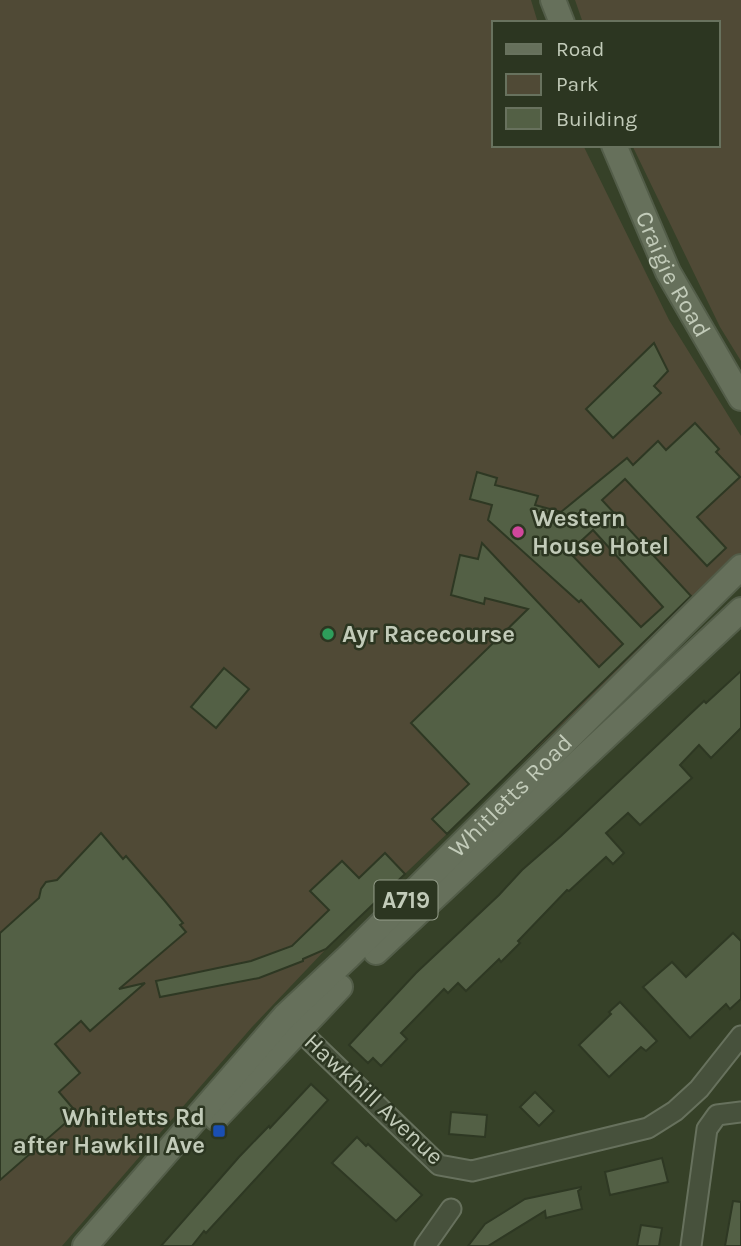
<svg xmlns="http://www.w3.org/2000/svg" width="741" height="1246" viewBox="0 0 741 1246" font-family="Karla,sans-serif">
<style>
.green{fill:#504a36}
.building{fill:#536045;stroke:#2e3823;stroke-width:2;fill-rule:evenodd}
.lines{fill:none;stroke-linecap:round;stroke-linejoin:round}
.minor-casing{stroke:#67715d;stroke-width:23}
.major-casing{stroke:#535d49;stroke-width:28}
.minor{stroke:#47513c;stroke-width:19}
.major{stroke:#66705b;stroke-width:24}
.hotel-dot{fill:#d1479c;stroke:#2c3621;stroke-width:2.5}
.leisure-dot{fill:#2e9e5b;stroke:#2c3621;stroke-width:2.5}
.transit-dot{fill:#1a4fb4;stroke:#2c3621;stroke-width:2.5}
.labels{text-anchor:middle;stroke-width:5;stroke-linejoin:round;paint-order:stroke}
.shield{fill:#2c3621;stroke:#959e8b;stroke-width:2}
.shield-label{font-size:23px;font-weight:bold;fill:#c2cbb9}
.street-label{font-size:24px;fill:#c2cbb9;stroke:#2c3621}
.poi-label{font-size:24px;font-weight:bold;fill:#c2cbb9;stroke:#2c3621;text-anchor:start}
</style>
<rect width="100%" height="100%" fill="#364128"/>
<g class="green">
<polygon points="0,0 531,0 538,23 494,23 494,145 583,145 669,320 741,436 741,554 326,949 252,1027 62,1246 0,1246"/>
<polygon points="575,0 741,0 741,361 720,327 632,145 718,145 718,23 583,23"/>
</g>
<g class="building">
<polygon points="654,343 668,371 654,386 661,393 613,438 586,409"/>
<path d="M 695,423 L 719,449 L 716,452 L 740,477 L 697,517 L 726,548 L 707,566 L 625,479 L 602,500 L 691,596 L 447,834 L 432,819 L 469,784 L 411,723 L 528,609 L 485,598 L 484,604 L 451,595 L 460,555 L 478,559 L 482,543 L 599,667 L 623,644 L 581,600 L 579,602 L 488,520 L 492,505 L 470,499 L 477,472 L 497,478 L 495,485 L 538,496 L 535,505 L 561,512 L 627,458 L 633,465 L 658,441 L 666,450 ZM 593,530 L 663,607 L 641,627 L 569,552 Z"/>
<polygon points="224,668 249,689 216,728 191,707"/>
<polygon points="741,671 741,728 711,758 699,745 680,765 692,778 640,825 628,813 606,833 624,853 613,864 606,857 569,891 567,890 518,941 520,943 501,962 499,959 466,991 458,983 448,993 444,989 401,1033 407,1039 381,1066 373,1058 368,1063 349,1045 416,973 499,895 522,870 561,836 704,701 706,703"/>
<polygon points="101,833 123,859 126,856 164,900 183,923 180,925 186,932 119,989 145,983 90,1031 81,1021 55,1044 80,1073 59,1092 77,1113 0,1180 0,933 39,898 41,889 46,882 57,880"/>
<polygon points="385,853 405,874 326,949 303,959 303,961 259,978 160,997 156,981 251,961 292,946 329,910 310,891 342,861 359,878"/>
<polygon points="733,933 741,941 741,999 730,1009 726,1004 690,1038 643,987 672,962 686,977"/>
<polygon points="620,1002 657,1041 646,1051 641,1047 609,1077 579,1045 611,1014 609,1012"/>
<polygon points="311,1084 328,1100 206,1233 204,1231 192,1246 161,1246 239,1157 269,1126 270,1128"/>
<polygon points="535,1092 554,1111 539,1126 520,1107"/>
<polygon points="451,1112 487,1115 485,1137 449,1134"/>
<polygon points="357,1137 366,1146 368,1144 422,1195 396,1221 332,1163"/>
<polygon points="662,1158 668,1182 610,1195 605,1172"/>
<polygon points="581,1187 581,1189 578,1191 582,1209 546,1218 545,1211 488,1246 468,1246 485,1224 525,1199"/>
<polygon points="733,1201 741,1202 741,1246 725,1246"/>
<polygon points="641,1225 662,1228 659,1246 637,1246"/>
</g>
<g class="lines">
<g class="minor-casing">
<g id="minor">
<polyline points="298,1029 439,1165 472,1171 648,1128 675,1111 699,1089 741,1036"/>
<polyline points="425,1246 451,1209"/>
<polyline points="691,1246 707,1129 717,1115 741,1112"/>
</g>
</g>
<g class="major-casing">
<g id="major">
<polyline points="553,0 562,23"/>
<path id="s1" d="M 614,145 L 668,272 L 741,398"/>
<polyline points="376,952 741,610"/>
<polyline points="216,1118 340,987"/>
<path id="s2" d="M 85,1246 L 285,1016 L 348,957 L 741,567"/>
</g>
</g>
<use href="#minor" class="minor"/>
<use href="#major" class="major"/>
</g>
<circle class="hotel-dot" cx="518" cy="532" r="7"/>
<circle class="leisure-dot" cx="328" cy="634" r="7"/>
<rect class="transit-dot" x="212" y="1124" width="14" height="14" rx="3.5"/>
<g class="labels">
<rect class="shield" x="374.5" y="880.5" width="63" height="39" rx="5"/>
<g class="shield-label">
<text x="406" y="908">A719</text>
</g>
<g class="street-label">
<text dy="8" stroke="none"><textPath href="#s1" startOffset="142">Craigie Road</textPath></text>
<text dy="8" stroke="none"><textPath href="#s2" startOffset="620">Whitletts Road</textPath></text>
<text transform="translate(374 1099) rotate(43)" y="8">Hawkhill Avenue</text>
</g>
<g class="poi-label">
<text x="532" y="526">Western<tspan x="532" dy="28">House Hotel</tspan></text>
<text x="342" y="642">Ayr Racecourse</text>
<text x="205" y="1125" text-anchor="end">Whitletts Rd<tspan x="205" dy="28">after Hawkill Ave</tspan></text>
</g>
</g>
<rect x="492" y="21" width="228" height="126" fill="#2c3621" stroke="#68725e" stroke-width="2"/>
<rect x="506" y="44" width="35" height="10" fill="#66705b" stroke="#68725e" stroke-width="2"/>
<text x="556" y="56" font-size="21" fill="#c2cbb9">Road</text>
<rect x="506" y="74" width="35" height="21" fill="#504a36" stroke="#68725e" stroke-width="2"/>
<text x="556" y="91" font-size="21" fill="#c2cbb9">Park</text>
<rect x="506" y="108" width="35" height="21" fill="#536045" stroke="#68725e" stroke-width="2"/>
<text x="556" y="126" font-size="21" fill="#c2cbb9">Building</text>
</svg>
